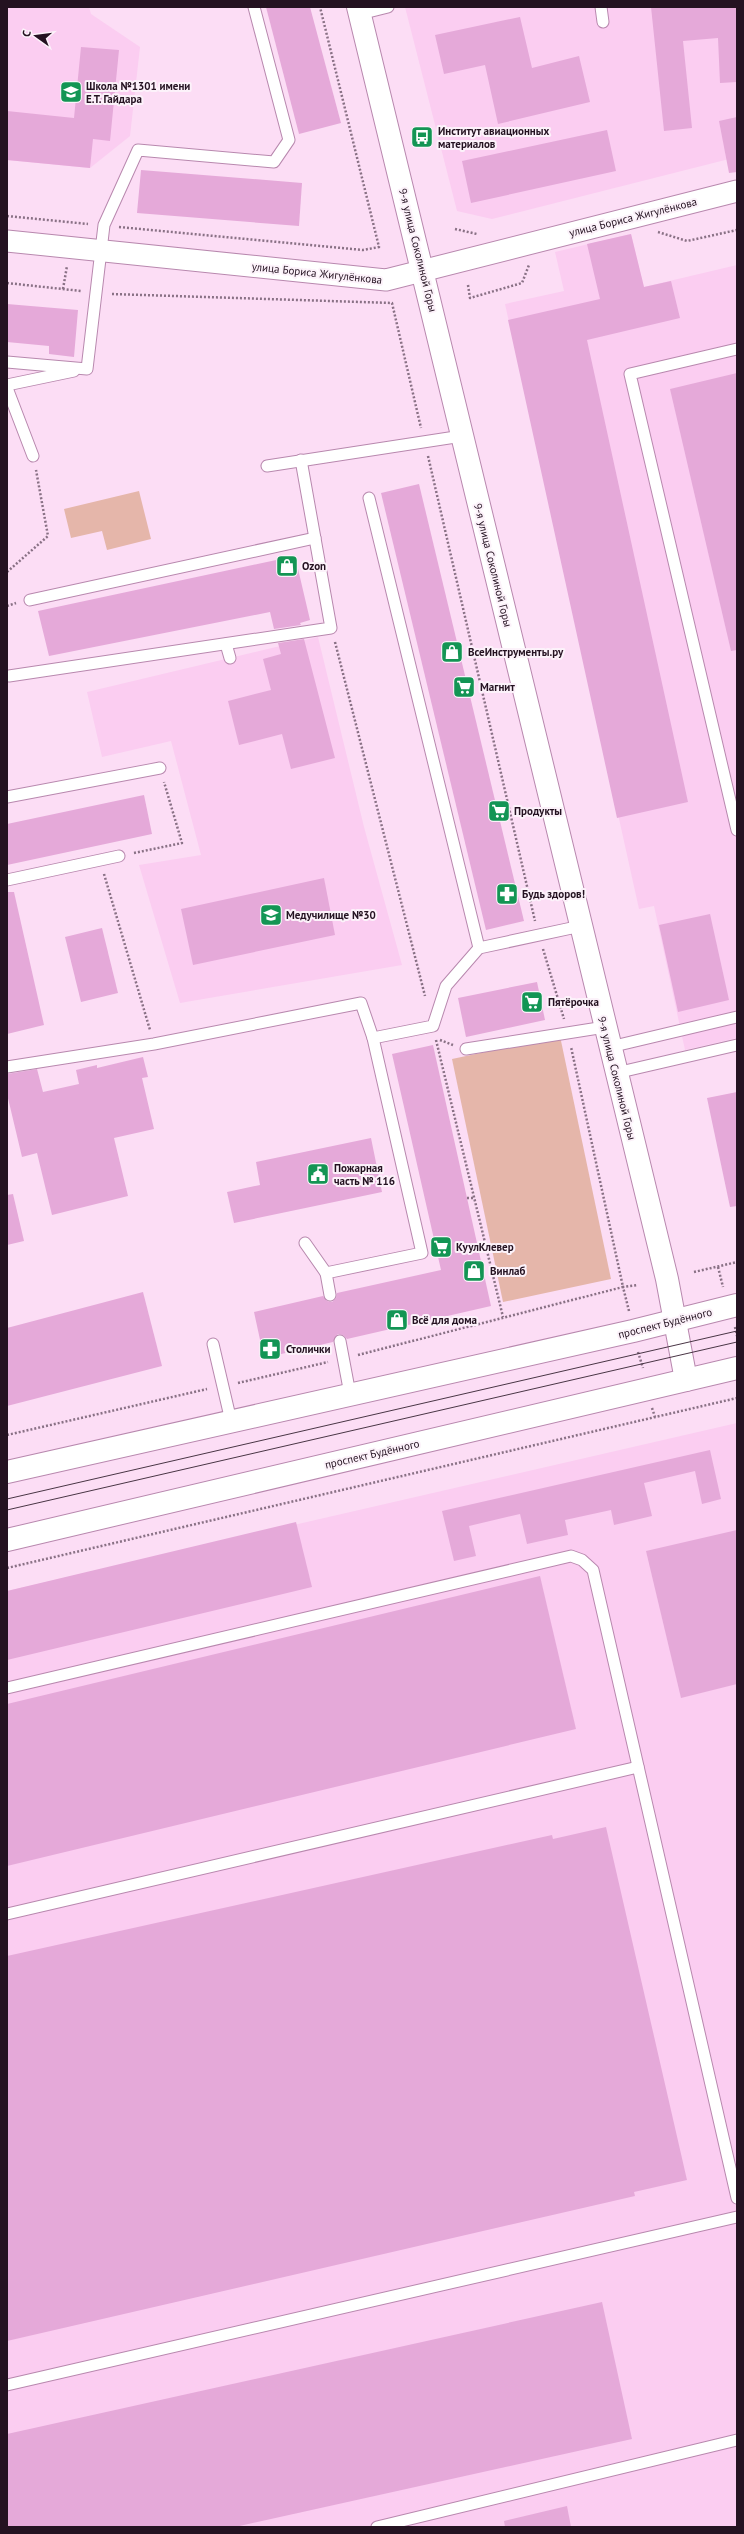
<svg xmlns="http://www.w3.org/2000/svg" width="744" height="2534" viewBox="0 0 744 2534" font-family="'PT Sans',sans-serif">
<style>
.built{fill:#fbcdf1}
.green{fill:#e5b6aa}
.building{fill:#e5a9d9}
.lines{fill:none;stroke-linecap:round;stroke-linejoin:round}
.lane-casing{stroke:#b888ae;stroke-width:13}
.street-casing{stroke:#b888ae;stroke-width:23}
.secondary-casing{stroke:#b888ae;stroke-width:24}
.path{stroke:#897185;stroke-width:2.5;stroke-dasharray:2 2;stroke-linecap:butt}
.lane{stroke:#fff;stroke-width:11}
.street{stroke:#fff;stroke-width:21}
.secondary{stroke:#fff;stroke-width:22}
.tram{stroke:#493545;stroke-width:1}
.labels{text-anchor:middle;stroke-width:4;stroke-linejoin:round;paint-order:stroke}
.poi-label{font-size:11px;font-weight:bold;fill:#241221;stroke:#fcf2fa;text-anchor:start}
.street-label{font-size:11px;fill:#241221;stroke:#fcf2fa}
</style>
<rect width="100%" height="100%" fill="#fcddf5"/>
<g class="built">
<polygon points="7,7 89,7 91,14 140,47 130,136 90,168 7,160"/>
<polygon points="405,7 737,7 737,157 492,219 457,211"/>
<polygon points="631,234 644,287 737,265 737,1038 685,1050 654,906 639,909 505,304 564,291 555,252"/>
<polygon points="318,637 364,827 402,965 180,1003 139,865 201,855 171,741 102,757 87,692"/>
<polygon points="737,1423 737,2527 7,2527 7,1591"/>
</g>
<g class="green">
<polygon points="139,491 151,539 107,550 102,531 71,538 64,509"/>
<polygon points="560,1036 611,1279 503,1302 452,1059"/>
</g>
<g class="building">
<polygon points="266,7 310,7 341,123 299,134"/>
<polygon points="651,7 737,7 737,82 720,83 718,38 683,41 692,128 664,131"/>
<polygon points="520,17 532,68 579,56 590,102 498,124 485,65 444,74 435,35"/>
<polygon points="81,47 119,50 110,141 93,139 90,168 7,160 7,111 74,118"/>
<polygon points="737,117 737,172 729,173 719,121"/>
<polygon points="607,130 616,171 471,203 462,161"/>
<polygon points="141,170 302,183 299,226 137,213"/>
<polygon points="631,234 644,287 671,281 680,318 587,340 688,802 617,818 508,320 600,299 587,244"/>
<polygon points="7,304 78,310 74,357 49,354 49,346 7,342"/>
<polygon points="737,373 737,650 731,651 670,389"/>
<polygon points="419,484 524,921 486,930 381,493"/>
<polygon points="295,556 310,620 300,623 301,625 274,629 270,612 49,656 38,611"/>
<polygon points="304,639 335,758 291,769 282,734 239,745 228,701 271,690 263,659 281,654 278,643"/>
<polygon points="144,795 152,834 7,865 7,824"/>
<polygon points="324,878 335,935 193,965 181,909"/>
<polygon points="7,892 14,892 44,1025 7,1034"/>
<polygon points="710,914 729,1000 678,1012 659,925"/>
<polygon points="102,928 118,993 81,1002 65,937"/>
<polygon points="537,982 545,1020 466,1037 458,998"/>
<polygon points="433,1045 491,1306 347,1339 343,1335 338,1334 333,1342 264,1358 254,1312 323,1296 327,1301 332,1302 336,1298 337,1293 441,1270 392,1054"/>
<polygon points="143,1057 148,1077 142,1078 154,1129 114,1138 128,1196 52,1215 37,1153 22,1157 7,1094 7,1074 37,1069 43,1092 79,1084 76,1070 97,1065 97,1068"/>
<polygon points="737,1092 737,1206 730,1207 707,1098"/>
<polygon points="371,1138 382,1192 234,1223 227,1192 260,1185 256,1162"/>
<polygon points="13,1194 24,1241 7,1245 7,1195"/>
<polygon points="143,1292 162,1366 7,1406 7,1328"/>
<polygon points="710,1450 721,1499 702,1504 695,1471 644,1483 652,1516 614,1525 611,1510 565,1520 568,1535 527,1544 520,1514 469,1526 476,1556 454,1561 442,1511"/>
<polygon points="296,1522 312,1587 7,1660 7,1591"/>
<polygon points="737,1530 737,1684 681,1698 646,1551"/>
<polygon points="540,1576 576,1729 7,1866 7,1704"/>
<polygon points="606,1827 687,2180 634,2192 635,2196 7,2341 7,1956 552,1835 553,1839"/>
<polygon points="602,2302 632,2439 235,2527 7,2527 7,2434"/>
<polygon points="567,2506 571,2527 505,2527 504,2521"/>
</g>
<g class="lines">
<g class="lane-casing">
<g id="lane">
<polyline points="601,7 603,22"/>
<polyline points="360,14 388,7"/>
<polyline points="737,349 630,374 737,830"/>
<polyline points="7,362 87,369 104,225 138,150 274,162 289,140 254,7"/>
<polyline points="7,385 74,371"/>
<polyline points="7,388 33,456"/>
<polyline points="267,466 462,436"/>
<polyline points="369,498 479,948"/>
<polyline points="30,600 315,538"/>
<polyline points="226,644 230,658"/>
<polyline points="9,676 331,628 301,460"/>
<polyline points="7,797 160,768"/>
<polyline points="7,880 119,856"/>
<polyline points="610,1047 737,1017"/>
<polyline points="466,1049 605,1027"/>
<polyline points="7,1067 154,1044 361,1003 373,1038"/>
<polyline points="616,1073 737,1045"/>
<polyline points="305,1243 326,1273"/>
<polyline points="330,1295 326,1273 422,1253 373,1038 433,1026 446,986 479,948 581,926"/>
<polyline points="340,1341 350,1394"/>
<polyline points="213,1344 231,1421"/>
<polyline points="7,1688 571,1556 582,1560 593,1570 737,2198"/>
<polyline points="7,1914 638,1767"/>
<polyline points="7,2385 737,2217"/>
<polyline points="377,2527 737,2440"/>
</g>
</g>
<g class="street-casing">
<polyline id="street" points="7,241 386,280 737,191"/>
</g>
<g class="secondary-casing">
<g id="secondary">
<polyline points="358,7 667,1279 686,1380"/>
<polyline points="7,1472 633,1331 737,1305"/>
<polyline points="7,1540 737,1368"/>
</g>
</g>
<g class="path">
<polyline points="7,216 88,224"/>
<polyline points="119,227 363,250 379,247 320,7"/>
<polyline points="455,229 477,234"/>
<polyline points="658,232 687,241 737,230"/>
<polyline points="7,283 81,291"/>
<polyline points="468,285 470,298 522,283 529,265"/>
<polyline points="63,289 67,266"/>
<polyline points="112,294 392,303 421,428"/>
<polyline points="428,456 535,921"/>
<polyline points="7,572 48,536 36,470"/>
<polyline points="7,606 16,603"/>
<polyline points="335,642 425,996"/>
<polyline points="134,853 182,843 164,782"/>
<polyline points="104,874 150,1030"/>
<polyline points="543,949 564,1019"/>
<polyline points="436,1040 503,1317"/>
<polyline points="440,1040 453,1045"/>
<polyline points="467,1198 473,1198"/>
<polyline points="718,1267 723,1287"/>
<polyline points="694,1272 737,1262"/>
<polyline points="629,1311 623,1287 638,1285"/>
<polyline points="735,1327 737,1336"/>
<polyline points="638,1352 643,1368"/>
<polyline points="358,1355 623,1287 571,1047"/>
<polyline points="238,1383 328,1362"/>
<polyline points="652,1408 655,1417"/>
<polyline points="7,1435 207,1389"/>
<polyline points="7,1568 737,1398"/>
</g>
<use href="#lane" class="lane"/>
<use href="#street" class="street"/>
<use href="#secondary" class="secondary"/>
<g class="tram">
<polyline points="7,1499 737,1331"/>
<polyline points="7,1510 737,1342"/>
</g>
</g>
<defs>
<g id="school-square" transform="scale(1.15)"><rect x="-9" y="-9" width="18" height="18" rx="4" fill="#139554" stroke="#fcf2fa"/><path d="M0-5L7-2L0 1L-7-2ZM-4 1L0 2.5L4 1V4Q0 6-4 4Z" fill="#fff"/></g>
<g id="bus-square" transform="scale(1.15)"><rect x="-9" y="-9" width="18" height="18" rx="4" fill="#139554" stroke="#fcf2fa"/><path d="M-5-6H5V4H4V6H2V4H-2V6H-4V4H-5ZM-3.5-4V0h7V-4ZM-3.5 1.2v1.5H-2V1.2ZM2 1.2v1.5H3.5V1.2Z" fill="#fff"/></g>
<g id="shop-square" transform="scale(1.15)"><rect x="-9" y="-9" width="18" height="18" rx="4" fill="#139554" stroke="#fcf2fa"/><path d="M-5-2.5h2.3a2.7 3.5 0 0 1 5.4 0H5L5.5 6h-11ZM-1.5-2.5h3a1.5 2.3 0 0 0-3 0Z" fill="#fff"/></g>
<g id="supermarket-square" transform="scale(1.15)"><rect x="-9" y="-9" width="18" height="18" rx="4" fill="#139554" stroke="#fcf2fa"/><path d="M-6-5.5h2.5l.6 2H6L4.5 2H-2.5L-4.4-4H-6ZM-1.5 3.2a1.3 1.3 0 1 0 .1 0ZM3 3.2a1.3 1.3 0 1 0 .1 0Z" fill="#fff"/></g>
<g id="pharmacy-square" transform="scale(1.15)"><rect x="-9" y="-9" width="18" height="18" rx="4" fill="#139554" stroke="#fcf2fa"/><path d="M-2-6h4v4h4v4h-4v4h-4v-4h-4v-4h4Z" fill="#fff"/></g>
<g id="university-square" transform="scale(1.15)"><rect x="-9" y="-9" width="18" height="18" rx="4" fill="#139554" stroke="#fcf2fa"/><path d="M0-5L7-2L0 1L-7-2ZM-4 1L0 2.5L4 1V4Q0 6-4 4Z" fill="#fff"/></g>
<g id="civic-square" transform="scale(1.15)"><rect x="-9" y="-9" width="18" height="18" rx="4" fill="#139554" stroke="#fcf2fa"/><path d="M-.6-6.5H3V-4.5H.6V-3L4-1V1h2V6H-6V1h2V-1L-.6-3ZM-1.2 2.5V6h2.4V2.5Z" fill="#fff"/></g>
</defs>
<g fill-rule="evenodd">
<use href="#school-square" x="71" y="92"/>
<use href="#bus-square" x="422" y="137"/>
<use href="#shop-square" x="287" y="566"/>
<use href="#shop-square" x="452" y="652"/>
<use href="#supermarket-square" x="464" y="687"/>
<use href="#supermarket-square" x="499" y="811"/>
<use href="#pharmacy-square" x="507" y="894"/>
<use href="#university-square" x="271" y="915"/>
<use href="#supermarket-square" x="532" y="1002"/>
<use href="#civic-square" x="318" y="1174"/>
<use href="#supermarket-square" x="441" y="1247"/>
<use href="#shop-square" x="474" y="1271"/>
<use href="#shop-square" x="397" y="1320"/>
<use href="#pharmacy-square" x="270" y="1349"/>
</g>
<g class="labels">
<g class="poi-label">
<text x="86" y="90">Школа №1301 имени<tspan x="86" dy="13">Е.Т. Гайдара</tspan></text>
<text x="438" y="135">Институт авиационных<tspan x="438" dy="13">материалов</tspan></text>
<text x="302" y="570">Ozon</text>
<text x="468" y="656">ВсеИнструменты.ру</text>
<text x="480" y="691">Магнит</text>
<text x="514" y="815">Продукты</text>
<text x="522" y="898">Будь здоров!</text>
<text x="286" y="919">Медучилище №30</text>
<text x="548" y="1006">Пятёрочка</text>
<text x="334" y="1172">Пожарная<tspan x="334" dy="13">часть № 116</tspan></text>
<text x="456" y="1251">КуулКлевер</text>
<text x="490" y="1275">Винлаб</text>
<text x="412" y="1324">Всё для дома</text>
<text x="286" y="1353">Столички</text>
</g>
<g class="street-label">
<text transform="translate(633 217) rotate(-14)" y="4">улица Бориса Жигулёнкова</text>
<text transform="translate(418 250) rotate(76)" y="4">9-я улица Соколиной Горы</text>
<text transform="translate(317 273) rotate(6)" y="4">улица Бориса Жигулёнкова</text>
<text transform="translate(493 565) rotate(76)" y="4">9-я улица Соколиной Горы</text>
<text transform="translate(617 1078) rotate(76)" y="4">9-я улица Соколиной Горы</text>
<text transform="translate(665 1323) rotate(-14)" y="4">проспект Будённого</text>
<text transform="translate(372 1454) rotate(-13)" y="4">проспект Будённого</text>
</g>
</g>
<rect width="744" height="2534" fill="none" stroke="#241221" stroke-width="16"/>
<g transform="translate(36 36) rotate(284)" stroke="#fcf2fa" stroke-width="3" paint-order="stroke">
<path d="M0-3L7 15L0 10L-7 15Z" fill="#241221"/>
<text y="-6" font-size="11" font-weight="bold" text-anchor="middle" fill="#241221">С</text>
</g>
</svg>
